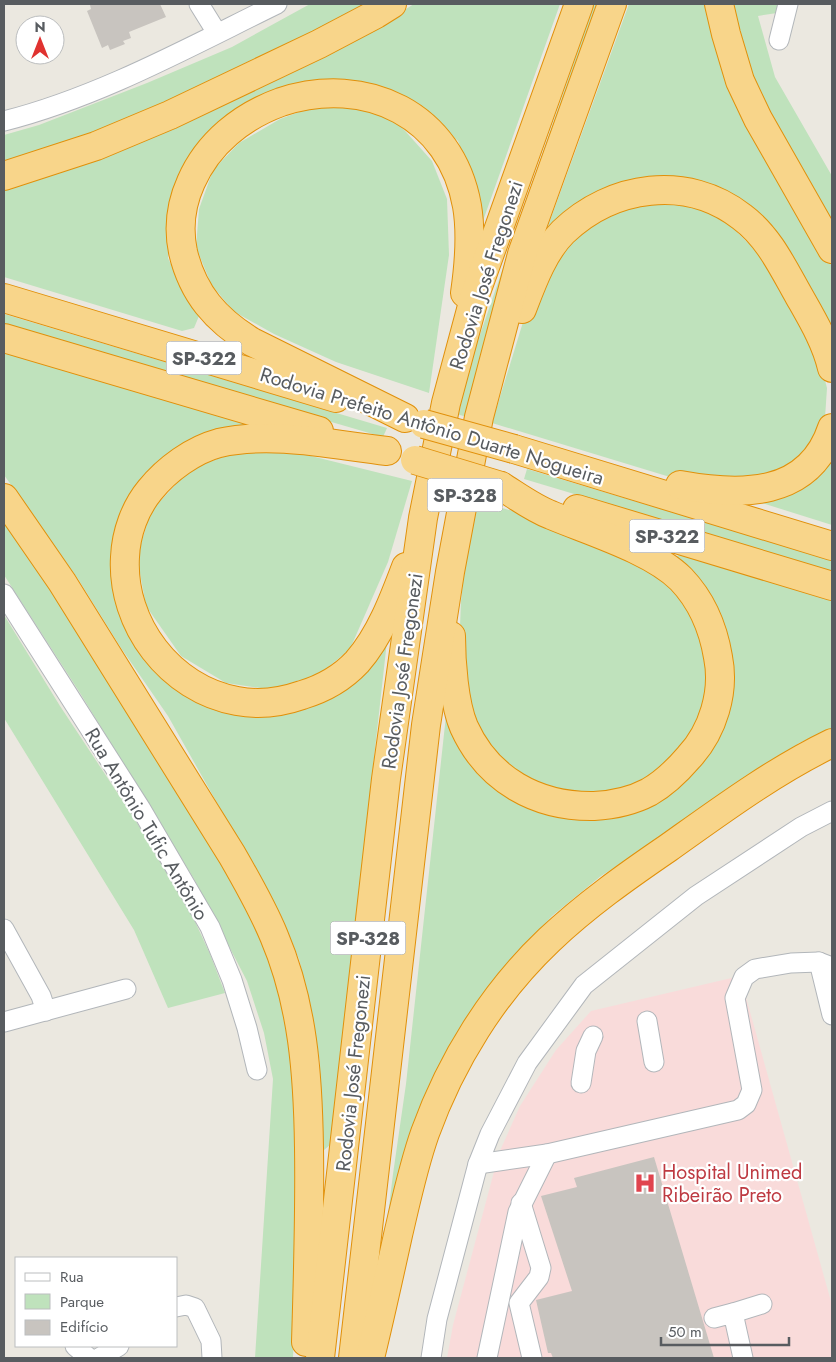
<svg xmlns="http://www.w3.org/2000/svg" width="836" height="1362" viewBox="0 0 836 1362" font-family="Jost,sans-serif">
<style>
.medical{fill:#f9dbda}
.green{fill:#bfe2bc}
.building{fill:#c8c4bf}
.lines{fill:none;stroke-linecap:round;stroke-linejoin:round}
.minor-casing{stroke:#b2b6ba;stroke-width:21}
.highway-casing{stroke:#e1900a;stroke-width:30}
.minor{stroke:#fff;stroke-width:19}
.highway{stroke:#f8d58a;stroke-width:28}
.highway-bridge-casing{stroke:#e1900a;stroke-width:30;stroke-linecap:butt}
.highway-bridge{stroke:#f8d58a;stroke-width:28}
.labels{text-anchor:middle;stroke-width:4.5;stroke-linejoin:round;paint-order:stroke}
.shield{fill:#fff;stroke:#8a8d90;stroke-width:1}
.shield-label{font-size:19px;font-weight:bold;fill:#585c60}
.street-label{font-size:20px;fill:#585c60;stroke:#fff}
.health-label{font-size:20px;fill:#be3a42;stroke:#fff;text-anchor:start}
</style>
<rect width="100%" height="100%" fill="#ebe8e0"/>
<polygon class="medical" points="740,976 832,1305 832,1358 447,1358 453,1325 499,1153 520,1106 556,1050 591,1011"/>
<g class="green">
<polygon points="310,4 383,4 277,60 4,169 4,135 39,125 147,83 232,47"/>
<polygon points="414,4 560,4 479,232 475,186 458,141 415,103 375,86 331,84 194,155 168,209 168,258 187,299 199,316 194,328 182,331 4,277 4,182 396,15"/>
<polygon points="594,4 600,4 467,417 453,413"/>
<polygon points="629,4 710,4 832,261 832,351 784,255 657,182 540,248"/>
<polygon points="726,4 779,4 777,13 758,16 775,77 832,176 832,231 764,118"/>
<polygon points="321,104 352,108 375,113 398,123 432,161 447,199 449,255 429,393 336,362 274,334 233,311 211,284 196,247 199,209 213,170 239,143 280,119"/>
<polygon points="685,204 711,214 732,227 755,250 770,269 819,357 827,388 825,418 814,445 785,474 693,484 492,423 527,309 546,267 580,228 633,205"/>
<polygon points="4,314 387,428 383,437 4,327"/>
<polygon points="4,352 249,424 254,428 195,441 116,546 154,665 274,711 387,641 371,785 361,890 330,1145 324,1150 320,1143 320,1063 310,1005 299,959 282,918 168,716 121,648 78,579 4,475"/>
<polygon points="832,448 832,525 762,503 790,494 811,479"/>
<polygon points="236,452 299,453 412,481 388,562 350,649 314,679 267,689 226,683 181,656 146,606 137,557 151,511 190,469"/>
<polygon points="527,469 832,560 832,571 524,479"/>
<polygon points="472,500 532,516 586,535 680,589 709,656 705,716 669,771 609,798 527,786 475,736 459,652 461,601"/>
<polygon points="4,506 223,850 288,994 300,1185 293,1358 255,1358 273,1079 264,1033 247,981 194,879 80,693 4,575"/>
<polygon points="683,553 832,599 832,729 799,743 739,787 601,876 552,916 499,974 462,1025 428,1098 393,1220 388,1215 393,1174 406,1084 449,688 503,788 656,800 730,694 675,557"/>
<polygon points="4,615 60,706 136,821 192,915 210,954 225,993 168,1008 134,930 4,718"/>
</g>
<g class="building">
<polygon points="93,4 160,4 166,17 129,32 131,38 123,41 125,44 110,50 108,45 102,48 87,11 91,9 90,5"/>
<polygon points="654,1157 714,1358 553,1358 551,1353 548,1353 536,1300 572,1291 541,1196 577,1187 574,1178"/>
</g>
<g class="lines">
<g class="minor-casing">
<g id="minor">
<polyline points="199,4 217,33"/>
<polyline points="779,40 788,4"/>
<path d="M 4,121 C 99,97 189,47 277,4"/>
<polyline points="4,594 141,809 210,927 232,980 247,1028 257,1070"/>
<polyline points="4,929 41,996 46,1011"/>
<polyline points="819,962 832,1015"/>
<polyline points="647,1021 654,1062"/>
<polyline points="4,1022 126,989"/>
<polyline points="581,1083 586,1051 593,1036"/>
<polyline points="478,1164 547,1154 738,1110 746,1104 752,1090 735,998 744,977 755,969 791,963 819,962 832,967"/>
<polyline points="521,1203 541,1268 539,1277 519,1303 532,1358"/>
<polyline points="176,1307 186,1305 195,1308 211,1341 212,1358"/>
<polyline points="733,1313 762,1304"/>
<polyline points="714,1318 733,1313 743,1358"/>
<polyline points="75,1346 89,1358"/>
<polyline points="99,1358 119,1346"/>
<polyline points="431,1358 437,1319 478,1164 490,1134 527,1063 584,985 696,896 801,827 832,811"/>
<polyline points="487,1358 518,1212 547,1154"/>
</g>
</g>
<g class="highway-casing">
<g id="highway">
<polyline points="719,4 726,34 740,81 758,119 832,249"/>
<polyline points="4,176 96,146 170,115 319,44 376,14 392,4"/>
<polyline points="4,298 336,398"/>
<path d="M 522,309 C 532,283 543,252 563,232 C 612,185 687,174 742,217 C 769,237 783,268 799,296 C 812,319 826,342 832,368"/>
<polyline points="4,338 319,431"/>
<path d="M 405,418 L 252,342 C 216,320 193,294 183,252 C 178,228 181,204 191,182 C 208,143 242,116 281,102 C 366,74 451,115 467,206 C 472,235 469,265 465,293"/>
<polyline points="514,449 832,546"/>
<path d="M 387,451 C 334,445 272,431 219,443 C 193,450 167,469 150,490 C 135,508 126,533 125,557 C 121,624 170,689 237,701 C 258,705 282,702 302,695 C 322,689 342,678 357,662 C 380,636 394,599 406,567"/>
<path d="M 680,485 C 740,496 809,498 832,428"/>
<path d="M 4,498 L 62,582 L 232,855 C 247,881 262,907 274,936 C 303,1004 308,1075 309,1148 C 310,1213 308,1277 306,1342"/>
<polyline points="577,509 832,586"/>
<path d="M 451,636 C 451,661 454,704 464,727 C 488,780 537,807 594,806 C 613,805 632,801 649,792 C 665,783 677,771 689,757 C 713,731 725,692 718,657 C 713,627 702,601 681,579 C 652,550 589,531 551,515 C 533,508 517,496 501,486"/>
<polyline points="320,1358 386,779 423,518 446,403 475,295 579,4"/>
<polyline points="353,1358 426,725 450,572 479,417 522,254 612,4"/>
<path d="M 370,1358 C 380,1317 389,1276 398,1235 C 406,1201 413,1167 425,1133 C 451,1061 493,993 549,940 C 586,905 627,876 668,848 C 720,811 774,771 832,743"/>
</g>
</g>
<use href="#minor" class="minor"/>
<use href="#highway" class="highway"/>
<g class="highway-bridge-casing">
<g id="highway-bridge">
<polyline points="424,424 514,449"/>
<polyline points="415,460 501,486"/>
</g>
</g>
<use href="#highway-bridge" class="highway-bridge"/>
</g>
<defs>
<g id="hospital-bare" transform="scale(1.725)"><path d="M-5-5h3v3.5h4V-5h3V5h-3V1.5h-4V5h-3Z" fill="#e0444e" stroke="#fff" stroke-width="2.5" paint-order="stroke"/></g>
</defs>
<g fill-rule="evenodd">
<use href="#hospital-bare" x="645" y="1183"/>
</g>
<g class="labels">
<g class="shield">
<rect x="166.5" y="341.5" width="75" height="33" rx="4"/>
<rect x="427.5" y="478.5" width="75" height="33" rx="4"/>
<rect x="629.5" y="519.5" width="75" height="33" rx="4"/>
<rect x="330.5" y="921.5" width="75" height="33" rx="4"/>
</g>
<g class="shield-label">
<text x="204" y="365">SP-322</text>
<text x="465" y="502">SP-328</text>
<text x="667" y="543">SP-322</text>
<text x="368" y="945">SP-328</text>
</g>
<g class="street-label">
<text transform="translate(486 275) rotate(-72)" y="7">Rodovia José Fregonezi</text>
<text transform="translate(432 426) rotate(17)" y="7">Rodovia Prefeito Antônio Duarte Nogueira</text>
<text transform="translate(402 671) rotate(-82)" y="7">Rodovia José Fregonezi</text>
<text transform="translate(147 824) rotate(59)" y="7">Rua Antônio Tufic Antônio</text>
<text transform="translate(353 1073) rotate(-84)" y="7">Rodovia José Fregonezi</text>
</g>
<g class="health-label">
<text x="662" y="1179">Hospital Unimed<tspan x="662" dy="23">Ribeirão Preto</tspan></text>
</g>
</g>
<rect width="836" height="1362" fill="none" stroke="#585c60" stroke-width="10"/>
<rect x="15" y="1257" width="162" height="90" fill="#ffffff" stroke="#bcbebf"/>
<rect x="25" y="1273" width="25" height="8" fill="#ffffff" stroke="#bcbebf"/>
<text x="60" y="1282" font-size="15" fill="#585c60">Rua</text>
<rect x="25" y="1294" width="25" height="15" fill="#bfe2bc" stroke="#bcbebf"/>
<text x="60" y="1307" font-size="15" fill="#585c60">Parque</text>
<rect x="25" y="1320" width="25" height="15" fill="#c8c4bf" stroke="#bcbebf"/>
<text x="60" y="1332" font-size="15" fill="#585c60">Edifício</text>
<g transform="translate(40 40)"><circle r="24" fill="#ffffff" stroke="#bcbebf"/>
<path d="M0-4L9 19L0 12L-9 19Z" fill="#e03230"/>
<text y="-8" font-size="14" font-weight="bold" text-anchor="middle" fill="#585c60">N</text>
</g>
<path d="M661 1337v8h128v-8" fill="none" stroke="#585c60" stroke-width="2.5"/>
<text x="668" y="1337" font-size="15" fill="#585c60" stroke="#ffffff" stroke-width="4" paint-order="stroke">50 m</text>
</svg>
